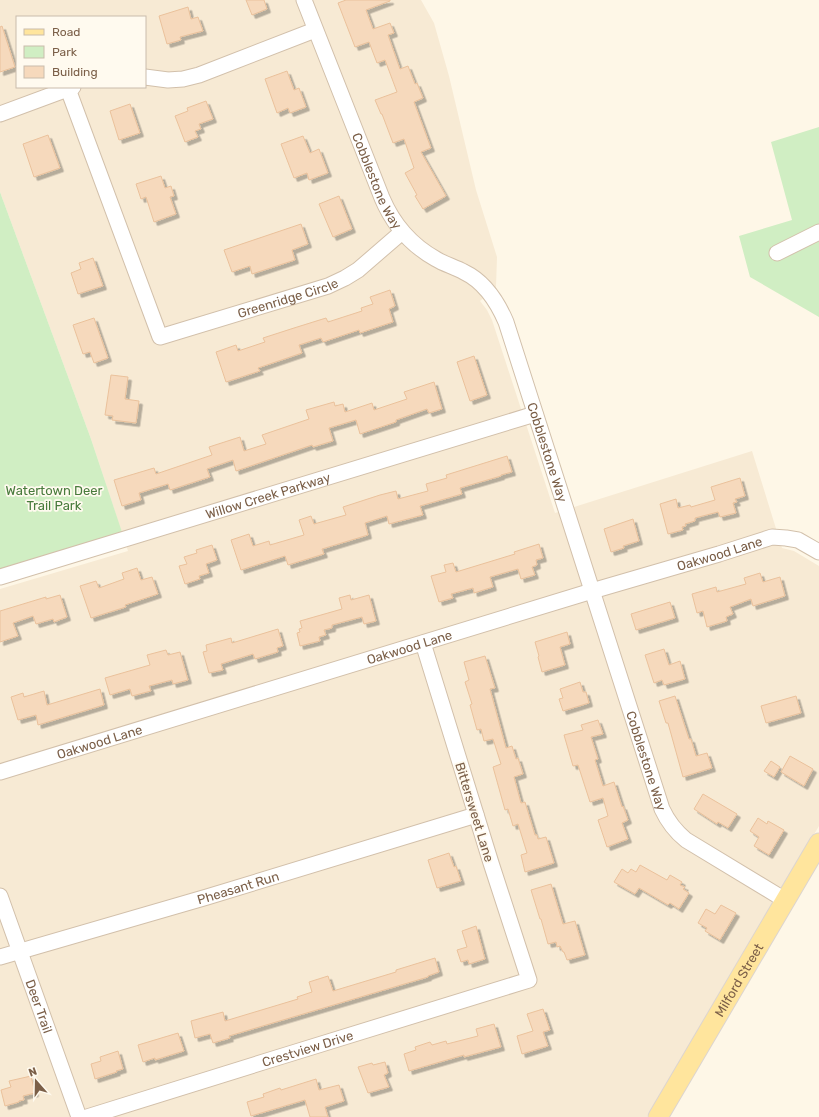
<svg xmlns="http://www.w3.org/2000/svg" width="819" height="1117" viewBox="0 0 819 1117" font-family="Rubik,sans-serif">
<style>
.residential{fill:#f7ead4;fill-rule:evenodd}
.green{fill:#d0eec3}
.building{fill:#f6d9bc;stroke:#eac19b;filter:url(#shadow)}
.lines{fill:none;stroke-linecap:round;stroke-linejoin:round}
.minor-casing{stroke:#d2c0ab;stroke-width:17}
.major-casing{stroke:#ddd5cf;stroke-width:21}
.minor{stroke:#fff;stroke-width:15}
.major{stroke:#ffe59d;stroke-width:19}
.labels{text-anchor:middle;stroke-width:3.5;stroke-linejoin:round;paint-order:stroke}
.street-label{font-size:13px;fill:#7b5f48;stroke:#fffaef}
.park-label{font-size:13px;fill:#487b3c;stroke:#fffaef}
</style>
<defs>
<filter id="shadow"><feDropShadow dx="3.5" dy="3.5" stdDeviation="0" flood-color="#0004"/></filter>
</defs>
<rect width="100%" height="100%" fill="#fef7e7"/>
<path class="residential" d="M 0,0 L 421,0 L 434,23 L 449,76 L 476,190 L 497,257 L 496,287 L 480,301 L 487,310 L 492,320 L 555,513 L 752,451 L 782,548 L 794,551 L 819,566 L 819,826 L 647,1117 L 0,1117 L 0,589 L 128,551 L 91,439 L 0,192 ZM 17,17 L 145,17 L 145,87 L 17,87 Z"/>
<g class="green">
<polygon points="819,127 819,317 750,277 739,236 792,220 771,142"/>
<polygon points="0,192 91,439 122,532 0,569"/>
</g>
<g class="building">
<polygon points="246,0 264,0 267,9 252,15"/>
<polygon points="346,0 390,0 390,1 366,10 373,29 390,23 394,33 388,35 400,69 408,66 415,84 417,83 423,98 414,102 431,148 421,152 446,196 423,209 415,196 417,195 405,173 414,168 404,139 393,143 382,114 381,114 375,100 397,92 385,60 377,63 369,42 355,47 338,3"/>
<polygon points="188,7 191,19 198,17 203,31 180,37 181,40 167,44 159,16"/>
<polygon points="2,26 15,67 0,72 0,27"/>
<polygon points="287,71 294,90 299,88 306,107 290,113 288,108 277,113 265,79"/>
<polygon points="206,101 213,119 199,124 201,129 195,131 198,137 185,142 175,116 188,111 187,108"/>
<polygon points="130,104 140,133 119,140 110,111"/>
<polygon points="48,135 60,168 34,177 23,144"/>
<polygon points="303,136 310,153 319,149 328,173 309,180 307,173 294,178 281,144"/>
<polygon points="161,176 165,188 171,186 174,196 170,197 176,214 154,222 146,197 141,199 136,184"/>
<polygon points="339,196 352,229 333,237 319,204"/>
<polygon points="301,224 308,244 292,250 295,260 252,274 250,266 232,272 224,250"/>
<polygon points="93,258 103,286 78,294 71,273 81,269 79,263"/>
<polygon points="390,290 395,306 389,309 393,322 360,333 359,330 323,342 321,338 299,345 302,353 258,368 260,371 226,382 216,352 236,345 238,351 265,342 263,338 294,328 326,318 328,322 362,311 361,308 373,304 370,297"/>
<polygon points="94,318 108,358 94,363 90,352 83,354 73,325"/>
<polygon points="474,356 487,395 470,401 457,362"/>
<polygon points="111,375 128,377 125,399 139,401 136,423 112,420 113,416 105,415"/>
<polygon points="434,382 442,409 429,413 427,409 396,420 396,422 360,434 356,420 329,428 333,441 313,447 312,445 236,471 233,460 207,469 210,477 170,490 168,484 139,493 141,500 122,506 114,480 154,468 156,474 212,455 209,447 240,437 244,451 266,444 262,435 309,419 306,410 334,402 335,406 343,404 345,412 372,403 374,410 407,399 404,392"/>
<polygon points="507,456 512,472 501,475 501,476 460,488 462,494 420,506 423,515 389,524 387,516 365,523 368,535 322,549 324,554 288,565 285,556 241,570 231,540 249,534 253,546 269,541 270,545 304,535 299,520 311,516 314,524 346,515 343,507 380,495 396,491 398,499 428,491 426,484 447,478 446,475"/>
<polygon points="740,478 745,496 735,499 737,502 733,503 736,513 720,517 718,512 695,518 695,521 685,524 686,526 682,527 683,530 668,534 660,504 676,499 678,508 690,505 691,507 715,500 711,487"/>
<polygon points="633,519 639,541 623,546 624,548 611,552 604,529"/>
<polygon points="539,544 543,558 536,560 537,565 532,567 535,575 521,579 518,569 490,577 493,587 474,593 473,588 451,594 453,598 439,602 431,576 446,572 444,565 453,563 456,572 515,554 514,552"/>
<polygon points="212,545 217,560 206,564 209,573 199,576 200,579 185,584 179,566 187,564 184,557 197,553 196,550"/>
<polygon points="137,568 141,580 152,577 158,594 125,605 126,607 91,618 80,586 96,581 99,588 124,579 122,573"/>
<polygon points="760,573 763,582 780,577 785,596 753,606 751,599 730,607 733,614 726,617 727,621 707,627 703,611 697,613 692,594 716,587 717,592 746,584 744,578"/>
<polygon points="60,595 67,617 54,622 53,619 36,624 33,616 13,623 18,636 0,642 0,611 46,597 46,599"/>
<polygon points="350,595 351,600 369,595 376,621 364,624 362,617 332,625 332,628 324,630 326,635 319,637 320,641 300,646 297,633 300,632 299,629 302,628 300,621 342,609 339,598"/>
<polygon points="670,602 675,618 636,630 631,614"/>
<polygon points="278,629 283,646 277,648 278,652 255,659 253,654 221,664 223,670 209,673 203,652 207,651 206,645 231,638 232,643"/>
<polygon points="567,632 570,644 560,647 565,665 542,672 538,657 539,656 535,642"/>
<polygon points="664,649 669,665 680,661 685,679 664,685 662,680 654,683 645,655"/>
<polygon points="166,650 168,655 180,652 188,680 173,684 172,680 149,686 151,691 132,696 130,689 110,695 105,678 150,665 147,655"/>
<polygon points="485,656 495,688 490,689 506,748 512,746 516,759 518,758 523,774 514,777 521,803 525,802 535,835 537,835 538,839 546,837 554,863 525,872 521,855 527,853 518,824 513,826 508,809 505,810 493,767 501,764 493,739 484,741 481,729 477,730 470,705 472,704 465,682 469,680 464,662"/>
<polygon points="580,682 583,692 586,692 589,703 563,711 559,699 563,698 560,689"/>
<polygon points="100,689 104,705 38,725 36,715 18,720 11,697 23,693 24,697 44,691 47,705"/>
<polygon points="675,696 689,739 691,739 696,756 707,753 712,768 683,777 668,723 666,723 659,701"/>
<polygon points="796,696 801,713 766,723 761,706"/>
<polygon points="598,720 603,734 591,737 598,759 595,760 603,786 614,782 622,807 623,806 628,820 622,823 628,839 607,847 598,820 608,816 603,798 590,802 578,765 573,766 564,735 583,730 581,725"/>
<polygon points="790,756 813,769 804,786 781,772"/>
<polygon points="771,761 780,767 774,777 764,771"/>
<polygon points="703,794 737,814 728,828 718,822 717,824 694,809"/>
<polygon points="758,818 767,824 768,821 784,830 769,855 754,846 759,837 750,831"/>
<polygon points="449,853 454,867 456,866 461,881 437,888 428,860"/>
<polygon points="640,865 667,880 670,875 682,882 680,885 685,887 683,889 689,893 679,909 670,903 668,905 639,888 635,894 614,882 622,869 628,873 631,869 636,872"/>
<polygon points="551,884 563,924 575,921 585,955 567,960 564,952 563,952 560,946 557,947 556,942 548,944 541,919 540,919 531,890"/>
<polygon points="721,905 736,913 720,940 705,931 707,928 698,923 706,909 715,914"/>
<polygon points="476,926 485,959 469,964 468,960 461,962 457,950 467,947 462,931"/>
<polygon points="435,958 439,972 428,976 428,977 229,1036 230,1038 213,1043 210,1034 195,1038 191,1021 223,1012 225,1021 298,999 297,997 312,992 309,982 328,976 333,991 396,972 396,970"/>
<polygon points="543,1009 550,1030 543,1032 548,1046 522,1054 517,1036 533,1031 527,1014"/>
<polygon points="494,1024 501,1047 464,1057 464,1055 409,1071 404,1054 416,1050 415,1047 430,1042 432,1045 446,1041 447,1044 478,1036 476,1029"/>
<polygon points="178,1033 184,1051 155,1060 155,1058 143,1062 138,1045"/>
<polygon points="118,1051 123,1069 116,1071 117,1072 95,1079 91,1064 101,1061 100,1057"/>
<polygon points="385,1062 388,1073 384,1075 389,1087 368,1093 358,1067 372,1063 373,1065"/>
<polygon points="31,1076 35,1093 23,1096 24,1100 19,1101 19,1102 5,1106 1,1090 11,1087 9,1081"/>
<polygon points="316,1079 319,1090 339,1085 344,1101 325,1107 328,1117 310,1117 305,1100 251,1116 247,1102 264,1097 263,1094 280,1088 281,1090"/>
</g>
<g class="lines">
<g class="minor-casing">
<g id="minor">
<path id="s1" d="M 304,0 L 382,198 C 393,224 411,245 436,259 C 444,264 455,267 464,272 C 485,282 497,301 506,322 L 662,809 C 668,822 675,831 686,840 L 785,900"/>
<polyline points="145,77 168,80 183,79 199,75 315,30"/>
<path id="s2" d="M 68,89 L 160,337 L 328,286 L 345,278 L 358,270 L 402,232"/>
<polyline points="0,114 73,87"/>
<polyline points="777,253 819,232"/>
<path id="s3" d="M 0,577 L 535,414"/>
<path id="s4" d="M 0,772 L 592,591 L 719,554 L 772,537 L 786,538 L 798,540 L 819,552"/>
<path id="s5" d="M 0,896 L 79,1117"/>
<path id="s6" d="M 0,957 L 207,897 L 476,815"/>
<path id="s7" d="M 87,1117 L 273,1059 L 529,980 L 491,863 L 423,643"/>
</g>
</g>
<g class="major-casing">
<g id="major">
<path id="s8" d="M 658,1117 L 819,843"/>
</g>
</g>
<use href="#minor" class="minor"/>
<use href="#major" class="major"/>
</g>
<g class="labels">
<g class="street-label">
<text dy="5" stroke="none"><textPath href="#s1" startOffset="195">Cobblestone Way</textPath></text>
<text dy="5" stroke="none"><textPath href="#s2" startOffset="398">Greenridge Circle</textPath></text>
<text dy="5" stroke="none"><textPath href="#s1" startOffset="530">Cobblestone Way</textPath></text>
<text dy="5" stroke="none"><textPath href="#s3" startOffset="280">Willow Creek Parkway</textPath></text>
<text dy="5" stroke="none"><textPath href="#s4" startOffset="752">Oakwood Lane</textPath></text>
<text dy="5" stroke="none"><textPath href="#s4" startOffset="428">Oakwood Lane</textPath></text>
<text dy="5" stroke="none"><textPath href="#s4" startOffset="104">Oakwood Lane</textPath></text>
<text dy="5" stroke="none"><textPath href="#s1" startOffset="854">Cobblestone Way</textPath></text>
<text transform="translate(475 812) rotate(73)" y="5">Bittersweet Lane</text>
<text dy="5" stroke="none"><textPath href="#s6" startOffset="248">Pheasant Run</textPath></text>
<text dy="5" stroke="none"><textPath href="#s8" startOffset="159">Milford Street</textPath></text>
<text dy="5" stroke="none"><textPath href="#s5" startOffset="117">Deer Trail</textPath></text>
<text dy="5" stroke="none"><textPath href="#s7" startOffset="231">Crestview Drive</textPath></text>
</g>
<g class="park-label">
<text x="54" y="495">Watertown Deer<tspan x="54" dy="15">Trail Park</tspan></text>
</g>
</g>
<rect x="16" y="16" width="130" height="72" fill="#fffaef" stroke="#cabcac"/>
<rect x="24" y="29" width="20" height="6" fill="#ffe59d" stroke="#cabcac"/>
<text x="52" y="36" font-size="12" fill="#7b5f48">Road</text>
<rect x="24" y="46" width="20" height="12" fill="#d0eec3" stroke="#cabcac"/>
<text x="52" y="56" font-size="12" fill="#7b5f48">Park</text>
<rect x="24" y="66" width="20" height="12" fill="#f6d9bc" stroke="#cabcac"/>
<text x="52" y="76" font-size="12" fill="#7b5f48">Building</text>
<g transform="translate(36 1081) rotate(340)" stroke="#fffaef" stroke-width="3" paint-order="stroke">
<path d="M0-3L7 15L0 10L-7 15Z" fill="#7b5f48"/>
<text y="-6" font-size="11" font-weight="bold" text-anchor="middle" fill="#7b5f48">N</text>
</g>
</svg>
